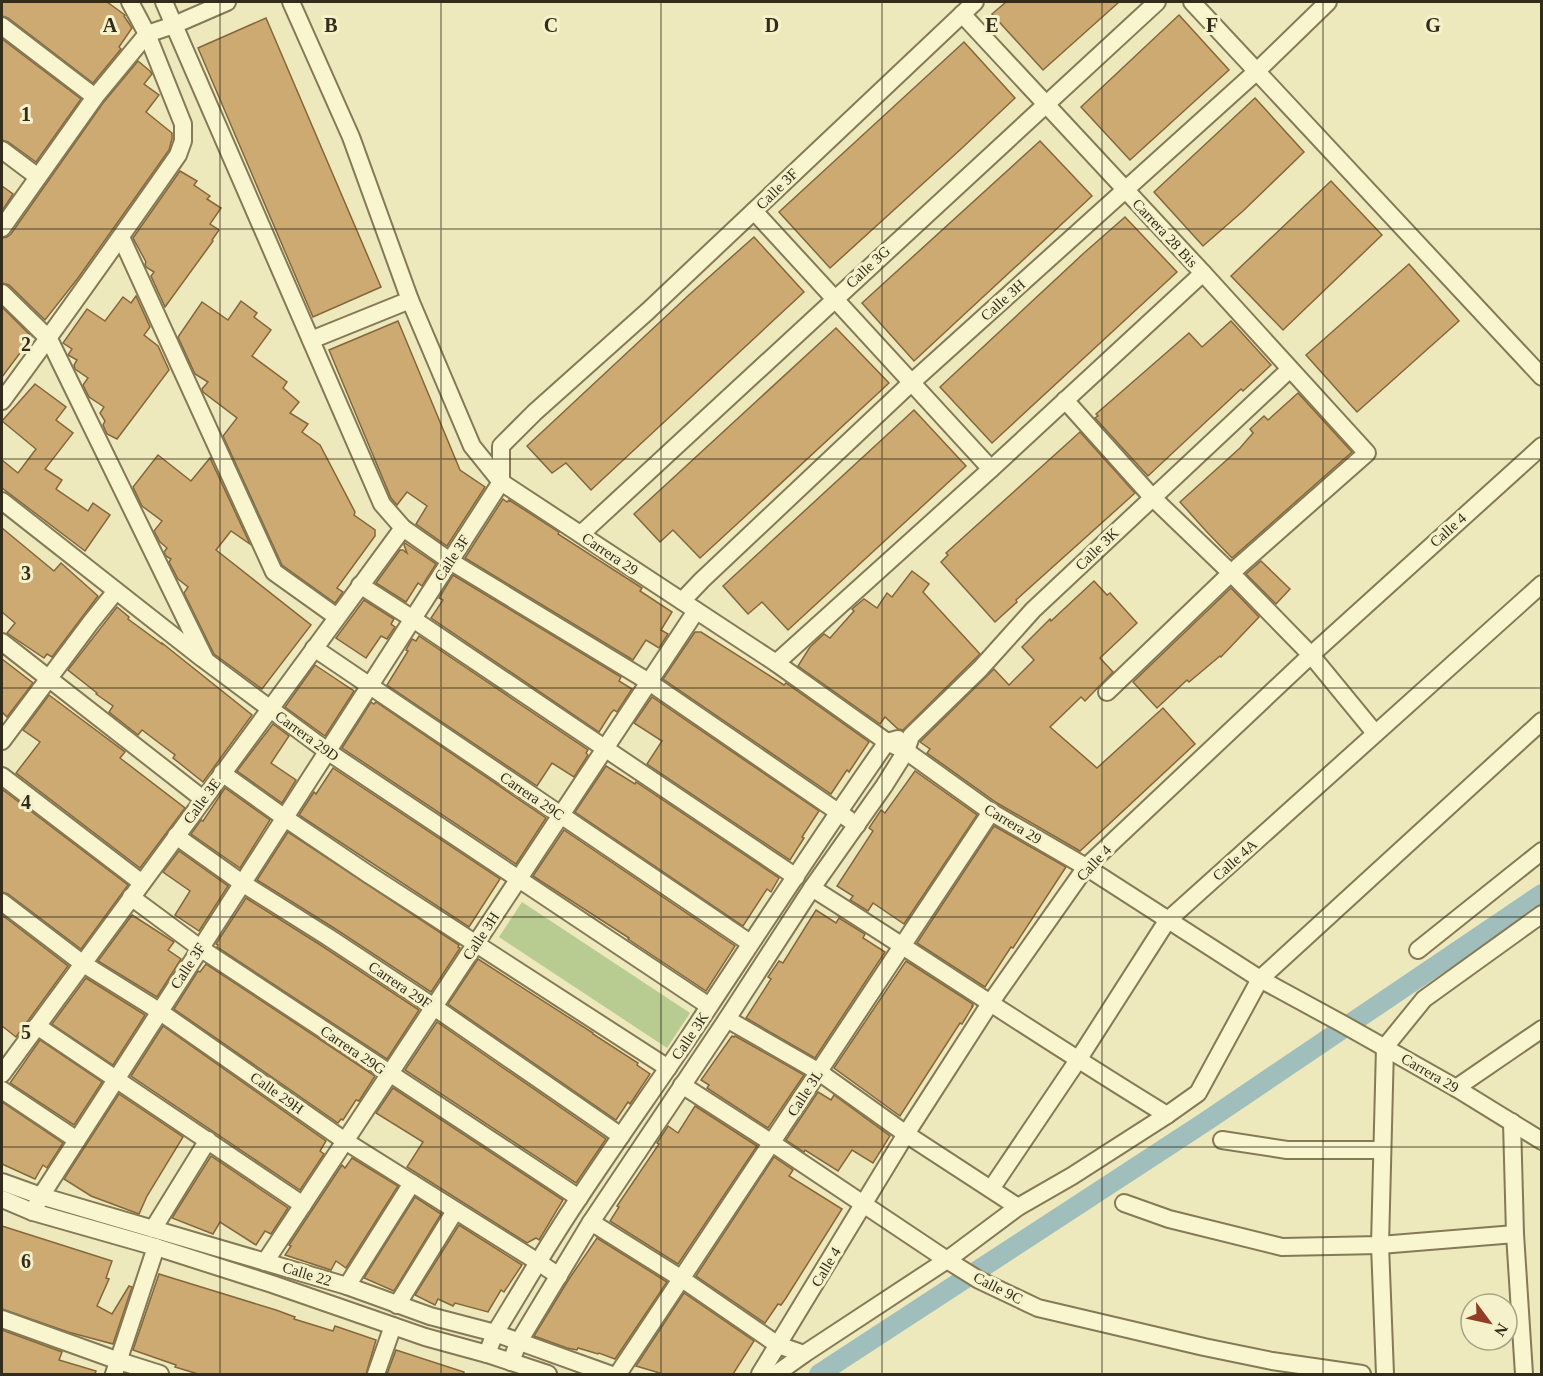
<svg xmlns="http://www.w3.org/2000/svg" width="1543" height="1376" viewBox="0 0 1543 1376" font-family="Georgia,serif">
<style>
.green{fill:#b8cb90}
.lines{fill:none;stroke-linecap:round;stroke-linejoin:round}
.canal{stroke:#a0bfbc;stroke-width:20}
.building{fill:#ccaa71;stroke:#84673b;stroke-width:1.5}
.street-casing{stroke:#857956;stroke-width:20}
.street{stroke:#f9f5cf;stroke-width:16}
.grid{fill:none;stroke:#342c1b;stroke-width:1.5;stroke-opacity:0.55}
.labels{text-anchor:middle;stroke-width:6;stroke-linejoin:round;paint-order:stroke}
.street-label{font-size:15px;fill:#342c1b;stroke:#f5f2cb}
.grid-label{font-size:20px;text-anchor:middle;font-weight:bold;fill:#342c1b;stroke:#f5f2cb;stroke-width:6;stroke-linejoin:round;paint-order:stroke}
</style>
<rect width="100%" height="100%" fill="#eee9bc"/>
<polygon class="green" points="522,902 690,1013 667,1048 499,937"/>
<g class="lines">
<polyline class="canal" points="819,1374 1205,1122 1542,894"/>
</g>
<g class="building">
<polygon points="2,2 107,2 125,15 124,16 132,28 119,47 121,49 93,83 8,18 2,16"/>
<polygon points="1006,2 1119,2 1043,70 992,14"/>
<polygon points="1179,15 1229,70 1130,160 1081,107"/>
<polygon points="266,18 381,287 313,317 198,48"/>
<polygon points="2,39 81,99 36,162 8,142 2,140"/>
<polygon points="964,42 1015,98 961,149 830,268 779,212"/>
<polygon points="138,61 150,71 152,74 144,84 159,95 146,112 172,133 172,139 169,150 78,278 45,320 9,285 2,283 2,238 7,237 11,234 103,103"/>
<polygon points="1255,98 1304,152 1243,211 1203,246 1154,192"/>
<polygon points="1040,141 1092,196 914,361 862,303"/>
<polygon points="180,171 197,181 194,185 210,196 207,199 221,208 210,224 219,230 212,240 213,241 165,307 151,276 154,272 146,267 145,264 146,262 133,238"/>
<polygon points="1331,181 1382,235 1283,330 1231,276"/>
<polygon points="2,186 13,194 2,211"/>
<polygon points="1125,217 1177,272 992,443 940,387 1084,253"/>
<polygon points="754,237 804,292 591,490 566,463 552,473 527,446 690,294"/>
<polygon points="1409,264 1459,321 1357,412 1306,355"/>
<polygon points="136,296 150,327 144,335 158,346 169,370 117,439 107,434 103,425 105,421 100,413 104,407 89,397 83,385 88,378 75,369 74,365 77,360 68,355 72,349 63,343 87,309 105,321 123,297 131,303"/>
<polygon points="241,301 257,313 254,317 271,330 252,356 287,382 283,388 299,402 290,413 308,424 302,432 320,445 355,512 354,515 375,530 375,536 337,588 343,592 335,603 282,565 223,436 237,418 203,392 202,389 208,382 195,374 178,337 202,302 228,320"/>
<polygon points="2,307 32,337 2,377"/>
<polygon points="398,321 460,470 485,487 447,546 416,524 427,506 407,492 397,505 391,498 329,350"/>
<polygon points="1231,321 1271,365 1243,391 1241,389 1148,476 1095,418 1098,416 1096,414 1189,333 1202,347"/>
<polygon points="836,328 889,383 750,512 700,558 673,530 660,542 634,514"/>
<polygon points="35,384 66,407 56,420 73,433 45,469 62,480 56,489 88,511 93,503 110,515 85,551 2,488 2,460 18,473 36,449 2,421"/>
<polygon points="1298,393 1352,452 1232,558 1206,531 1180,502 1240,448 1253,433 1250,429 1264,416 1268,420"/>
<polygon points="914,410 966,466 788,630 762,602 748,614 723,586"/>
<polygon points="1080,432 1135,493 1016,600 1017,602 995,622 941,562 948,555 946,553"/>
<polygon points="158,455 191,481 210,458 250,544 231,531 216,550 311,625 262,689 214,654 184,593 188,587 178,579 169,562 171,559 166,556 164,552 167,548 160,542 154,531 162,521 142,506 133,487"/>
<polygon points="503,499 507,502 509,500 559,532 558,534 642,588 640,591 672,612 661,630 668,634 659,648 646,640 633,660 465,558"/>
<polygon points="2,528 54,571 61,563 98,596 52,657 47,654 44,658 7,633 15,623 2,612"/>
<polygon points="405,543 436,564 422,586 418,583 406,602 376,583 400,550 403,550 407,553 404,545"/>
<polygon points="1261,561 1290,589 1276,604 1246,574"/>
<polygon points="912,571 929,584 923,592 980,654 903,730 898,729 885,717 880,724 798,666 810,647 824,634 830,638 854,611 852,609 864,599 877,608 887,593 892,597"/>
<polygon points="453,575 621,677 619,681 632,689 617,712 614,710 611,713 599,732 431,618 443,600 439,598"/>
<polygon points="1094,581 1107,595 1110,593 1137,623 1100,658 1113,672 1085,701 1081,697 1050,727 1097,768 1163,708 1195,744 1080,851 997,803 927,753 930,749 920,742 994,669 1009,685 1034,660 1022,647 1050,619 1051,621"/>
<polygon points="1231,588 1259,617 1221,657 1220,656 1189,682 1187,680 1157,708 1133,682"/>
<polygon points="364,600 394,619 391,624 395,627 387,639 381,636 366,658 336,638"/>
<polygon points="117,607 129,617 128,619 162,644 162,643 252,715 203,782 173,758 175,755 142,730 138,735 109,712 113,706 96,694 97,693 68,670"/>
<polygon points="695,632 701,632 784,685 786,683 869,742 849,772 847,770 831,794 663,679"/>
<polygon points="419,636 588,750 586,753 588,755 574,777 552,763 537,786 387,685 408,651 406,650 412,639 416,641"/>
<polygon points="2,659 33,683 7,717 2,712"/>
<polygon points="315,665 354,691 325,736 285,707"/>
<polygon points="49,695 125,752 120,758 185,808 140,868 16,773 40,742 23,730"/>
<polygon points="652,697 819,811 802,837 804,838 790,860 647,764 662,741 634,723"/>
<polygon points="371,702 374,704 376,702 546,818 516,864 342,748"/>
<polygon points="273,724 289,736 271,763 296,780 282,803 237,771"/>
<polygon points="606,766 635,784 636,782 779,878 771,892 767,889 743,926 575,812"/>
<polygon points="333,768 500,879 469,927 299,815 314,792 316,794"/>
<polygon points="915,771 977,815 904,924 873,903 868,911 850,900 853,896 837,886 873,831 869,828 881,810 885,813"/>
<polygon points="225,788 270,820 240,868 191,834 201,820 203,821"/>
<polygon points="3,790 128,885 81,949 8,894 2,892 2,793"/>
<polygon points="994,826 1066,867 1013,948 1011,947 985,987 917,943"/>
<polygon points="564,830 735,946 706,991 628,939 629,938 533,876"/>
<polygon points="288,832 459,945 458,947 460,948 431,992 334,928 257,880"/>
<polygon points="179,851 228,886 199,931 175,915 190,891 163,872"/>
<polygon points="246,898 322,946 419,1010 387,1059 217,947 218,945 216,944"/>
<polygon points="816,910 836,923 839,918 865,934 863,938 885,952 815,1058 746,1018 771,979 768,977 779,961 783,963"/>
<polygon points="2,915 68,966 16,1037 2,1026"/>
<polygon points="132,915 174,942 168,950 181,959 157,997 98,961"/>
<polygon points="478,959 593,1033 593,1034 638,1063 637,1065 650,1074 630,1104 628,1102 616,1120 448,1004"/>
<polygon points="906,961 973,1004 972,1006 973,1006 962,1024 960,1023 900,1116 834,1068"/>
<polygon points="206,964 375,1076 359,1101 356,1100 343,1120 341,1119 338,1123 174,1009 198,971 200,972"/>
<polygon points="86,978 145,1015 113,1065 52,1024"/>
<polygon points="437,1022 606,1139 576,1183 405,1070"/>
<polygon points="163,1026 326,1141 320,1151 324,1154 300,1190 131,1076"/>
<polygon points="732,1036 734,1037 735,1036 804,1075 768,1128 707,1088 709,1085 701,1080"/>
<polygon points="40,1040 102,1082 74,1125 10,1083"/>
<polygon points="393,1088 563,1200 539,1240 536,1238 527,1243 407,1167 423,1142 376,1113"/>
<polygon points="818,1092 831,1100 834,1095 890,1136 873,1163 852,1150 838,1171 805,1150 804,1152 786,1140"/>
<polygon points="119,1094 183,1137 147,1196 139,1214 91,1196 64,1179"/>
<polygon points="2,1102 63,1143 47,1168 43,1165 35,1179 2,1164"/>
<polygon points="695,1106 757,1146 678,1264 610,1221 619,1207 617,1206 659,1144 657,1143 668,1126 678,1133"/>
<polygon points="211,1156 288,1208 271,1234 265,1231 256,1245 220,1222 213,1234 172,1218"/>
<polygon points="774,1157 793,1170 789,1176 842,1209 786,1298 781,1305 778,1304 765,1323 696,1276"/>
<polygon points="352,1158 398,1186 346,1268 336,1261 331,1270 285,1255 291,1246 289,1245 342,1165 345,1168"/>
<polygon points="415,1197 441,1214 394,1291 364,1278"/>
<polygon points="459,1225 522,1265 504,1292 501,1290 488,1312 455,1303 453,1306 438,1299 435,1305 415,1295"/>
<polygon points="2,1226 112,1261 106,1278 109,1279 97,1306 112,1314 129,1286 132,1287 113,1344 68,1332 2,1309"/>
<polygon points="597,1238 667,1282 615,1359 599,1353 598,1354 578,1348 577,1350 567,1348 534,1336 569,1279"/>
<polygon points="159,1274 276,1310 295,1317 294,1319 333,1331 335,1326 376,1340 366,1374 198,1374 175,1367 176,1365 133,1350"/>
<polygon points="684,1293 754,1341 733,1374 663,1374 636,1366"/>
<polygon points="2,1330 62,1352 59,1360 96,1371 95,1374 2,1374"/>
<polygon points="396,1350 464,1372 464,1374 387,1374"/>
</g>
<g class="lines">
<g class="street-casing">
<g id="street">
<polyline points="164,2 382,504 403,528 450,561 649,682 857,825"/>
<polyline points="291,2 351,137 410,300 472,446 501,482 776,663 887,742 906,751 991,812 1086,867 1260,979 1341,1023 1456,1088 1542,1141"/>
<polyline points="1192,2 1542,377"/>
<polyline points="962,14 1203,273 1367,453 1231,573 1107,692"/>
<polyline points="2,26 95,97"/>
<polyline points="2,150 38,177"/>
<polyline points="754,211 991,469"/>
<polyline points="2,228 95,97 147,34 174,25 227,2"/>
<polyline points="121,237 274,572 337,617"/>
<polyline points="2,293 49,339 206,661 327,751 709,1006"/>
<polyline points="311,340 410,300"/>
<polyline points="1065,400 1152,497 1231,573 1311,655 1375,733"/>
<path d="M 2,401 C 62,320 120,238 178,155 L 183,141 L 183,124 L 147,34 L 130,2"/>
<polyline points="2,501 203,659"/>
<polyline points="581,534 1157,2"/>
<polyline points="360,585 413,619 796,877"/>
<polyline points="682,601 702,580 911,383 1257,71 1328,2"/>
<polyline points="2,642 203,799"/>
<polyline points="314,648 750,943"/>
<polyline points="776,663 991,469 1203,273"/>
<polyline points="2,741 91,622 116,591"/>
<polyline points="222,773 285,818 368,874 668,1068"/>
<polyline points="2,776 142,883"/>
<polyline points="176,836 242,883 328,937 434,1007 621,1136"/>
<path d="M 812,888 C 931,963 1047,1042 1167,1115"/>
<polyline points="131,897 200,948 579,1198"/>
<polyline points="2,902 82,963 159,1011 345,1141 538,1262 559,1276"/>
<polyline points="1418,950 1542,851"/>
<polyline points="727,1019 819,1072 906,1134 1018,1207"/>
<polyline points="37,1026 303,1205"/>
<polyline points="2,1074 403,528"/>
<polyline points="682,1085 772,1143 947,1260 979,1280 1038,1308 1204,1347 1272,1361 1362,1374"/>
<polyline points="1456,1088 1542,1029"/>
<polyline points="2,1090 77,1140"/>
<polyline points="1512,1122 1515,1234 1524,1374"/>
<polyline points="1222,1140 1287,1150 1382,1150"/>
<polyline points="2,1182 41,1196 347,1286 430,1316 495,1333 609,1374"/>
<polyline points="991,1189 1078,1060 1167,921 1542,584"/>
<polyline points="2,1199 33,1212 156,1247 272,1284 425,1337 487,1354 548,1374"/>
<polyline points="1124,1203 1169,1219 1282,1247 1380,1245 1515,1234"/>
<polyline points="33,1212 41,1196 501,482 501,446 535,412 648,311 975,2"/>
<polyline points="591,1222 682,1279 778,1345 804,1354"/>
<polyline points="153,1229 208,1140"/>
<polyline points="265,1262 696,611"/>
<polyline points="347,1286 412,1183"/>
<polyline points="397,1305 455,1211"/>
<polyline points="2,1319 119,1361 160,1374"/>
<path d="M 487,1354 L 495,1333 C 523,1288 549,1242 579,1198 C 614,1145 651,1093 687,1040 C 753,941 818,840 887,742 L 898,739"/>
<polyline points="511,1362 518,1343 591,1222 727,1019 812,888 884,786 906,751 911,736 980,669 1033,610 1290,369"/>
<polyline points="114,1374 156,1247"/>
<polyline points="376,1374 393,1326"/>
<polyline points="618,1374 991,812"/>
<polyline points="760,1374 906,1134 991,1002 1086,867 1311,655 1542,446"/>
<polyline points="776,1374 804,1354 947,1260 1018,1207 1072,1176 1167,1115 1198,1093 1260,979 1542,721"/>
<polyline points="1385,1374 1380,1245 1385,1047 1424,999 1542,914"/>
</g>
</g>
<use href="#street" class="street"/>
</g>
<path class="grid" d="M 220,2 L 220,1374M 441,2 L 441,1374M 661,2 L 661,1374M 882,2 L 882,1374M 1102,2 L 1102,1374M 1323,2 L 1323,1374M 2,229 L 1542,229M 2,459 L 1542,459M 2,688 L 1542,688M 2,917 L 1542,917M 2,1147 L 1542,1147"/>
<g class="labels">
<g class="street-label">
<text transform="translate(777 189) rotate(-44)" y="5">Calle 3F</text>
<text transform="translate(1165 233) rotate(47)" y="5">Carrera 28 Bis</text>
<text transform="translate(868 267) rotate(-43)" y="5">Calle 3G</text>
<text transform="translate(1003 300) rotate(-42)" y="5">Calle 3H</text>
<text transform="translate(1448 530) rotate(-42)" y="5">Calle 4</text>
<text transform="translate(1097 549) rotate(-44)" y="5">Calle 3K</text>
<text transform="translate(610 554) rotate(34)" y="5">Carrera 29</text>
<text transform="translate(452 558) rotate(-57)" y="5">Calle 3F</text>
<text transform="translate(307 736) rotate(36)" y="5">Carrera 29D</text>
<text transform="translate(532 796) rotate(34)" y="5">Carrera 29C</text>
<text transform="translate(202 801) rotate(-54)" y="5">Calle 3E</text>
<text transform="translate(1013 824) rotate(31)" y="5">Carrera 29</text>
<text transform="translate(1235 860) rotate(-42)" y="5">Calle 4A</text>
<text transform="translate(1094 863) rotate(-47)" y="5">Calle 4</text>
<text transform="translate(481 936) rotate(-57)" y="5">Calle 3H</text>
<text transform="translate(188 966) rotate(-57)" y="5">Calle 3F</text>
<text transform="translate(400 985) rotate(34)" y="5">Carrera 29F</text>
<text transform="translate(690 1036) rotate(-56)" y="5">Calle 3K</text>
<text transform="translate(353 1050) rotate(34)" y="5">Carrera 29G</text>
<text transform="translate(1430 1073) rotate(30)" y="5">Carrera 29</text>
<text transform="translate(277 1093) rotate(35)" y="5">Calle 29H</text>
<text transform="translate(805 1093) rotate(-57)" y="5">Calle 3L</text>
<text transform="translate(826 1267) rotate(-59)" y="5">Calle 4</text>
<text transform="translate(307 1274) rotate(17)" y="5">Calle 22</text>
<text transform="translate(998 1288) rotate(27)" y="5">Calle 9C</text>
</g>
</g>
<g class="grid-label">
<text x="110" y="32">A</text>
<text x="331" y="32">B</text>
<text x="551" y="32">C</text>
<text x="772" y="32">D</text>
<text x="992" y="32">E</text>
<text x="1212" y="32">F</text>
<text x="1433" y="32">G</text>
<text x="26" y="121">1</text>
<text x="26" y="351">2</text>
<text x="26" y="580">3</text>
<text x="26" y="809">4</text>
<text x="26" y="1039">5</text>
<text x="26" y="1268">6</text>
</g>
<rect width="1543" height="1376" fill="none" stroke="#342c1b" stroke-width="6"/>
<g transform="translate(1489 1322) rotate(123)"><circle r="28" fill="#f5f2cb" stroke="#a8a385" stroke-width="1.5"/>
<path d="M0-4.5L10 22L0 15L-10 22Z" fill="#943c25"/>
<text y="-9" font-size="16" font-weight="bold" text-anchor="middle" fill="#342c1b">N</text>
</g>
</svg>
